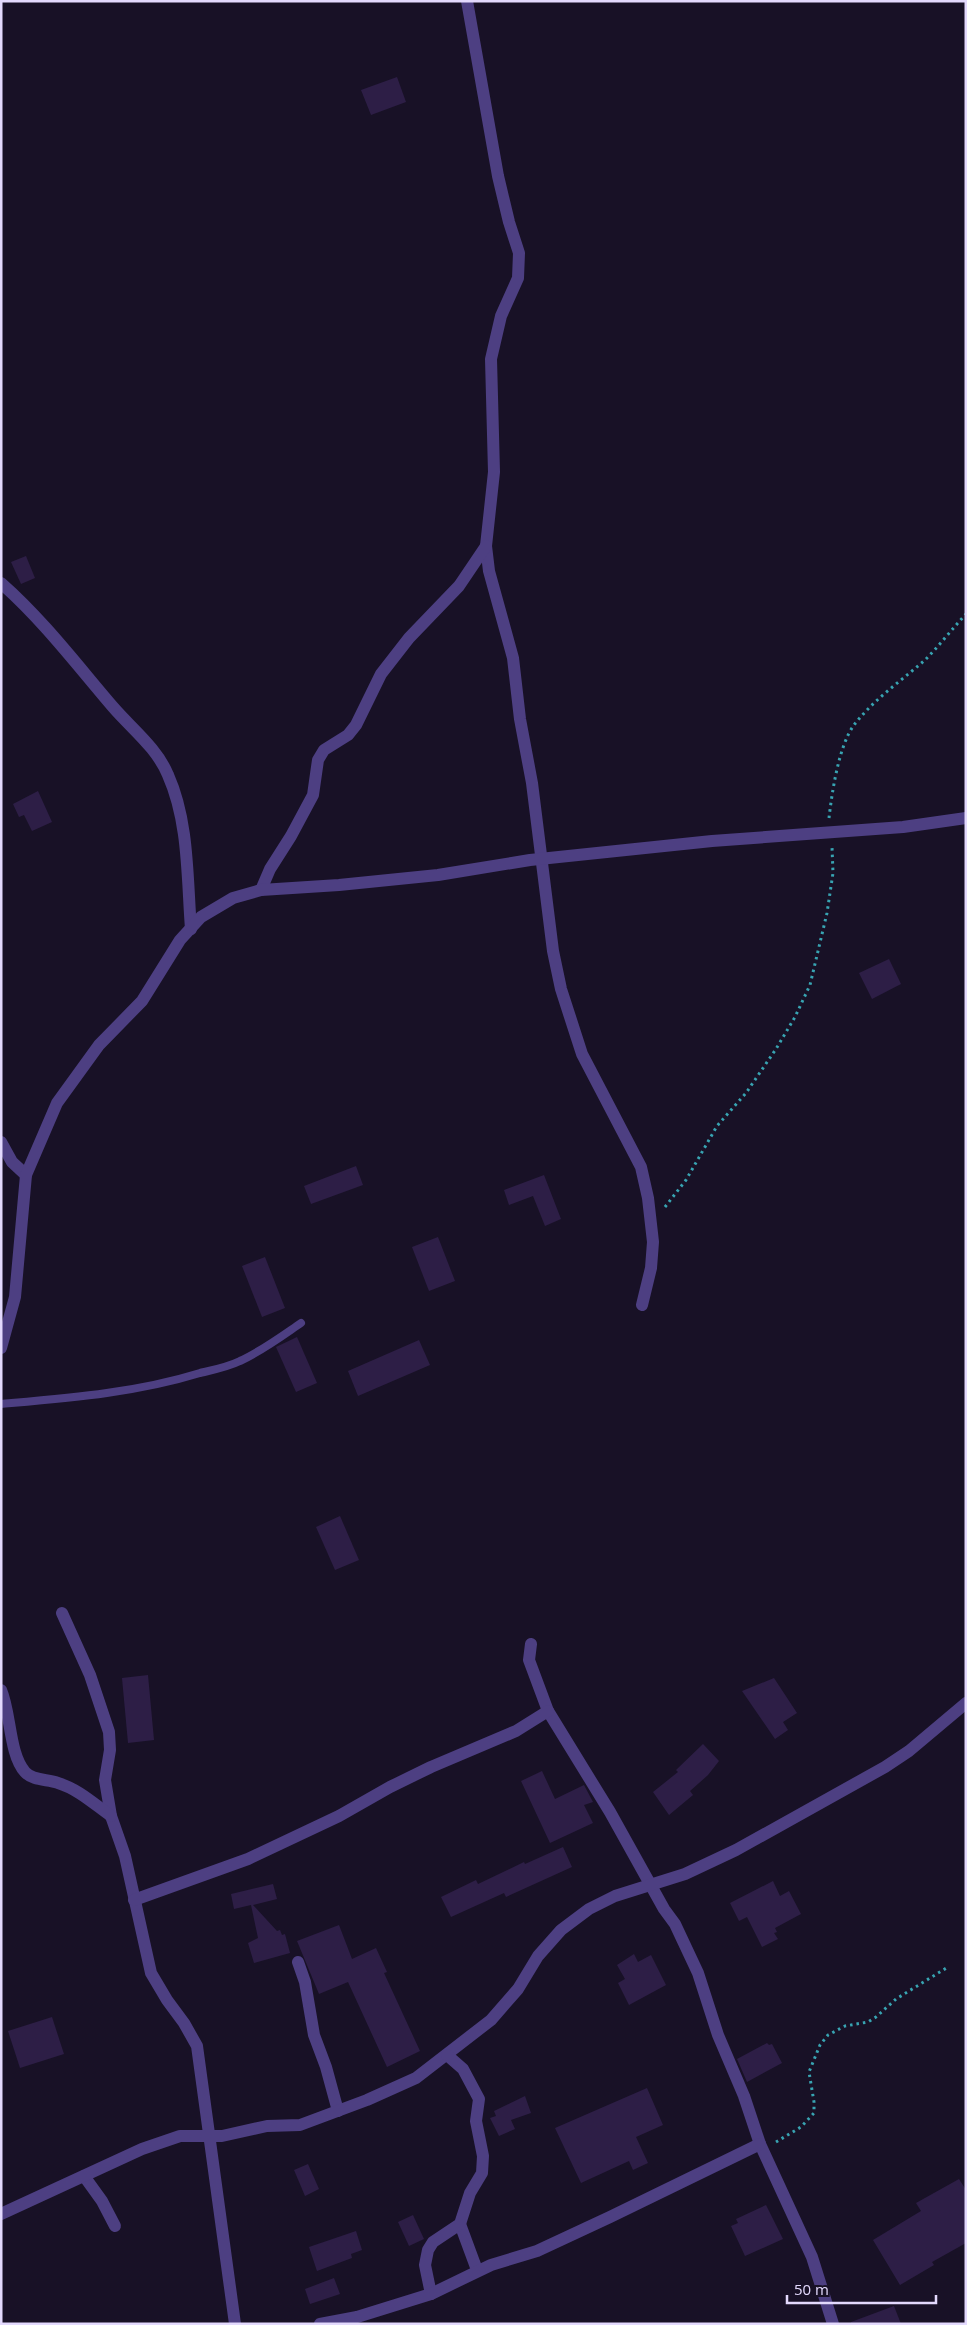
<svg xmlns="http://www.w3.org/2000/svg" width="967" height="2325" viewBox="0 0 967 2325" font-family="'Open Sans',sans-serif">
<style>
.building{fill:#2d1e46}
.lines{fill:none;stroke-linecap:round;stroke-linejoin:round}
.path{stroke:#38a4b2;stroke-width:3;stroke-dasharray:2.5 4;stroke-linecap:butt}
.lane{stroke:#4d3f82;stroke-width:8}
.street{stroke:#4d3f82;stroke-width:12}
</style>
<rect width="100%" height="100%" fill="#181126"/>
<g class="building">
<polygon points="397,77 406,102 371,115 361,90"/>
<polygon points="26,556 35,578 21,584 11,562"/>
<polygon points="38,791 52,822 32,831 24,815 19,817 13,804"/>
<polygon points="889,959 901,984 872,999 859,973"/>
<polygon points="356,1166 363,1185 311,1204 304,1186"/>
<polygon points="544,1175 561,1219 545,1226 533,1196 509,1205 504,1190"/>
<polygon points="438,1237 455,1281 429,1291 412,1247"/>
<polygon points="265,1257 285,1308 262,1317 242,1266"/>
<polygon points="297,1337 317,1383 296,1392 276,1347"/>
<polygon points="419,1340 430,1365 358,1396 348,1371"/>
<polygon points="340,1516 359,1560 335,1570 316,1527"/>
<polygon points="148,1675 154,1740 128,1743 122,1678"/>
<polygon points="774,1678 797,1713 783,1722 788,1730 775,1739 742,1691"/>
<polygon points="703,1744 719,1761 708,1775 690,1791 693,1795 669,1815 653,1792 678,1772 676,1770"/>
<polygon points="542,1771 555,1799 584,1785 593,1802 584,1805 593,1823 550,1843 521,1781"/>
<polygon points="563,1847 572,1867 506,1897 504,1893 451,1917 441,1897 476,1880 478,1884 524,1862 525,1864"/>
<polygon points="773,1881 780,1896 789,1891 801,1914 775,1928 777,1932 774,1933 778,1939 762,1947 747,1917 739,1921 730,1903"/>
<polygon points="273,1884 277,1899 253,1905 277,1931 280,1930 282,1935 285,1934 290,1953 254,1963 248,1943 258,1938 251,1905 234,1909 231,1894"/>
<polygon points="339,1925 352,1959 376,1948 387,1972 384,1973 420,2051 387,2067 348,1982 319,1994 297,1941"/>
<polygon points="634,1954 638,1962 651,1955 666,1985 629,2005 618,1983 625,1979 617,1965"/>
<polygon points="52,2017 64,2054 20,2068 8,2031"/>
<polygon points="767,2043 769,2045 772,2044 782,2063 747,2082 737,2059"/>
<polygon points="647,2088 663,2125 636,2137 648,2163 633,2170 629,2161 581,2183 555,2128"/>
<polygon points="525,2096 531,2113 511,2120 515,2129 499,2136 490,2118 496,2116 494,2111"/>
<polygon points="308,2164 319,2189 305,2196 294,2170"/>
<polygon points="959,2179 966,2190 966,2243 932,2262 934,2265 900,2285 873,2240 921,2211 916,2203"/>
<polygon points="766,2205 783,2239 745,2256 731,2226 738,2223 736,2219"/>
<polygon points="413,2215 424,2239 409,2246 398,2222"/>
<polygon points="356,2231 362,2250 351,2254 352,2258 317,2271 309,2247"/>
<polygon points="334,2278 340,2294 310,2304 305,2289"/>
<polygon points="894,2306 901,2324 851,2324 851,2322"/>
</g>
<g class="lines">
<g class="path">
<path d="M 829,818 C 832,792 839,745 854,725 C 873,700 901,681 925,660 C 939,646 952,629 966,614"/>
<polyline points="665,1207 686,1180 717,1126 746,1093 776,1049 795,1017 810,985 827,913 833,873 832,847"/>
<polyline points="776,2142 801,2127 814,2113 814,2102 809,2072 820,2045 828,2035 845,2026 868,2022 876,2017 896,1999 948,1967"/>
</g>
<path class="lane" d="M 1,1404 C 69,1398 135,1393 200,1373 C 213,1370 228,1367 240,1361 C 262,1351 282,1336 301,1323"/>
<g class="street">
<polyline points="467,1 498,176 509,222 519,253 518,278 501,316 491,359 494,472 486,546 489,571 513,658 520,719 532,783 553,951 561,989 582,1054 641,1167 648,1198 653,1242 651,1268 642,1305"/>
<path d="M 1,583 C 43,620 77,665 113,707 C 132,729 157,748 168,775 C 189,822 187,878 191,929"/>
<polyline points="261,890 270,869 291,836 313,795 318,760 324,750 348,735 356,725 381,674 409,638 459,586 486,546"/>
<polyline points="1,1142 12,1162 26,1175"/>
<polyline points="1,1348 15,1297 26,1175 57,1103 99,1045 142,1001 180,940 201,917 233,898 261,890 339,885 438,875 530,860 712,841 903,827 966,818"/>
<polyline points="62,1613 90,1675 109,1732 110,1750 105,1780 111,1816 125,1856 151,1973 167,2000 184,2023 197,2046 235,2324"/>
<polyline points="531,1644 529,1660 548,1711 610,1812 664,1909 675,1924 698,1973 718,2035 744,2096 760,2144 812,2257 833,2324"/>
<path d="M 1,1690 C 11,1713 9,1754 25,1772 C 33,1781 48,1779 58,1783 C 78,1789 94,1804 111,1816"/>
<polyline points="134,1900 248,1859 339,1816 390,1787 431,1767 516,1731 548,1711"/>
<polyline points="298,1962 305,1982 314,2035 326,2067 338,2111"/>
<polyline points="84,2176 102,2201 115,2226"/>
<polyline points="1,2214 142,2149 180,2136 222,2136 267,2126 300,2125 367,2100 416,2078 491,2020 518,1989 538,1956 561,1930 589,1909 615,1896 685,1874 736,1850 885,1767 909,1751 966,1703"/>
<polyline points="460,2224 477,2270"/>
<polyline points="431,2294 425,2265 428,2250 433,2242 460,2224 470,2193 482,2173 483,2156 476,2121 479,2099 463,2069 447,2055"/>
<polyline points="320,2324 357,2317 431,2294 491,2265 537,2251 610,2217 760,2144"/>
</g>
</g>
<rect width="967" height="2325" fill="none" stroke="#e3d9fd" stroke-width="5"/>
<path d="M787 2295v8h149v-8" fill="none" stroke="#e3d9fd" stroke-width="2.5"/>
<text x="794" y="2295" font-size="15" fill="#e3d9fd" stroke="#181126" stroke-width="4" paint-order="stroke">50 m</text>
</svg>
